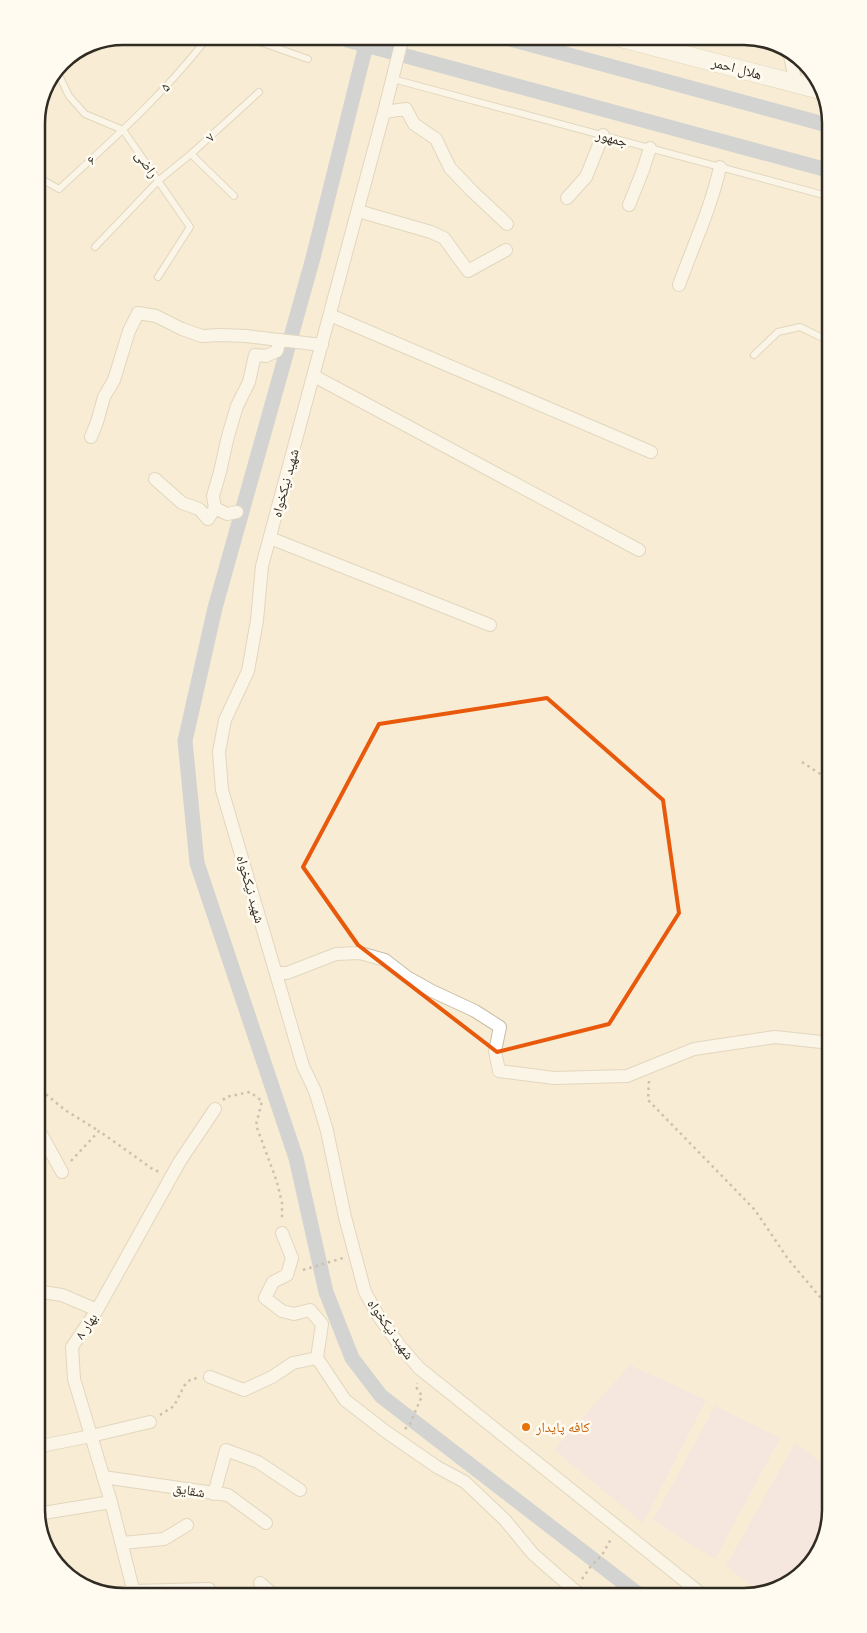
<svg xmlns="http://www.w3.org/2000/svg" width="867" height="1633" viewBox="0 0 867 1633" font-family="'Noto Sans','Noto Naskh Arabic',sans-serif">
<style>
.commercial{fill:#f2ddeb}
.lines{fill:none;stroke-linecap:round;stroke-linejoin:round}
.canal{stroke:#a6b5cf;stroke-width:15}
.service-casing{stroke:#c7bca5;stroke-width:8}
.minor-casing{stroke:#c7bca5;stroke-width:14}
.secondary-casing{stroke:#c7bca5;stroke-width:19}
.path{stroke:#958d7c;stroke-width:2.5;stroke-dasharray:2.5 4;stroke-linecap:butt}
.service{stroke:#fff;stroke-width:6}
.minor{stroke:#fff;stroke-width:12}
.secondary{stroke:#fff;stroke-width:18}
.marked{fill:none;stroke:#e8590c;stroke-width:4;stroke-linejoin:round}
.food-dot{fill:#e8710a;stroke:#fffbf1;stroke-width:2}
.labels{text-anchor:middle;stroke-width:5;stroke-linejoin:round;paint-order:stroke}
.street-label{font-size:14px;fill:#312c23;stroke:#fffbf1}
.food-label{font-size:14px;fill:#c56008;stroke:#fffbf1;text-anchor:start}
.rim{fill:none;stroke:#312c23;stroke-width:2.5}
</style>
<rect width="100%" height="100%" fill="#f8edd4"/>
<g class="commercial">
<polygon points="630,1365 706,1400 643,1523 554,1450"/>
<polygon points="715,1406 780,1438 715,1559 653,1520"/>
<polygon points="795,1443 831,1470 831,1511 816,1558 778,1590 762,1593 726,1566"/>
</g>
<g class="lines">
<g class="canal">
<polyline points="510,39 831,126"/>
<polyline points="347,40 831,171"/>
<polyline points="366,45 313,258 215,608 185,741 197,863 296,1158 326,1292 352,1358 381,1396 642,1597"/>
</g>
<g class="service-casing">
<g id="service">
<polyline points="257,41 308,59"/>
<polyline points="57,71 69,96 85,114 123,130 190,227 158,277"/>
<polyline points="393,79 831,197"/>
<polyline points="191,154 234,196"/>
<path d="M 36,176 L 59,189 C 109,143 162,96 204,42"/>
<polyline points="95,247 159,180 191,154 259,92"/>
<polyline points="754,355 778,332 800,327 831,342"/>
</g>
</g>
<g class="minor-casing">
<g id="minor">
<polyline points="402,40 384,112 262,566 257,620 248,671 225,720 219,752 222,790 303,1066 315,1091 327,1131 345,1217 365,1292 379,1317 400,1346 419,1368 705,1597"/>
<polyline points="789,51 796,84"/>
<polyline points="384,112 406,109 414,124 436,139 450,168 472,191 507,224"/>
<polyline points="567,198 586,177 603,135"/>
<polyline points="629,205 643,170 650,148"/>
<polyline points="358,211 431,232 444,238 468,271 506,250"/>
<path d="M 679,285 C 693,246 711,208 720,167"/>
<polyline points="330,315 651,452"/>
<polyline points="314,376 639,550"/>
<polyline points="91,437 97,422 104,397 114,380 129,331 138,313 156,316 182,329 202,336 221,335 246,336 322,345"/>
<polyline points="155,479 182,503 199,509 208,519 215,508 227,514 237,512"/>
<polyline points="215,508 213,496 220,472 228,436 237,406 249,382 255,355 266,356 277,351 280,340"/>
<polyline points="270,538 490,625"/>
<polyline points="276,973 287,973 336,954 360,953 385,960 407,977 432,991 475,1011 500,1027 495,1051 499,1071 554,1078 627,1076 694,1049 775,1037 831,1043"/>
<polyline points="36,1138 41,1134 62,1172"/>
<polyline points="282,1233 292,1258 287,1275 273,1282 265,1298 282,1311 294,1314 310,1310 322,1324 317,1358 345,1400 385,1431 437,1467 465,1482 505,1520 533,1554 573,1589 585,1597"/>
<polyline points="36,1291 62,1295 97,1310"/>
<polyline points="210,1377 244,1390 272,1377 293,1363 317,1358"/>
<polyline points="36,1447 91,1436 150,1422"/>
<polyline points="103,1477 228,1495 266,1523"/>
<polyline points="214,1494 226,1450 258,1462 300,1490"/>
<polyline points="37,1514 111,1502"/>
<polyline points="122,1543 164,1539 187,1525"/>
<polyline points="260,1583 276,1597"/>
<polyline points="112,1595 133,1591 209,1589"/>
<polyline points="135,1597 111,1502 74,1379 72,1347 97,1310 180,1161 215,1109"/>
</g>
</g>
<g class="secondary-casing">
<polyline id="secondary" points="621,38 824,91"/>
</g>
<g class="path">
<polyline points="802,762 831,781"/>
<polyline points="649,1081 648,1100 755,1210 788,1259 831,1310"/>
<polyline points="36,1086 65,1110 99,1131"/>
<polyline points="223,1100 226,1097 250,1092 262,1101 256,1125 277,1182 282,1203 282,1221"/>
<polyline points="71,1161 99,1131 154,1170 160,1172"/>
<polyline points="303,1270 343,1258"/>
<polyline points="160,1415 174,1406 184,1386 191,1379 198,1378"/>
<polyline points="405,1429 410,1424 422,1396 416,1387 417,1383"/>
<polyline points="582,1579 591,1566 602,1555 611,1539"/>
</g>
<use href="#service" class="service"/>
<use href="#minor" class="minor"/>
<use href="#secondary" class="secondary"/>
</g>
<path d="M0 0H867V1633H0ZM 547,698 L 663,800 L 679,913 L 609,1024 L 497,1052 L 358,945 L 303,867 L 379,724 Z" fill="#f8edd4" fill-opacity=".55" fill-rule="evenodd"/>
<path class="marked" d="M 547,698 L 663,800 L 679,913 L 609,1024 L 497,1052 L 358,945 L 303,867 L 379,724 Z"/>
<circle class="food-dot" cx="526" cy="1427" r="5"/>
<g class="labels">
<g class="street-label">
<text transform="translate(737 68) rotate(15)" y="5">هلال احمر</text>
<text transform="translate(165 87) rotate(-46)" y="5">۵</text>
<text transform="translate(210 137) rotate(-43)" y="5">۷</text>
<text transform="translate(612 138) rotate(15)" y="5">جمهور</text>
<text transform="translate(91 160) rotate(-43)" y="5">۶</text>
<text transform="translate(147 164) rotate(55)" y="5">راضی</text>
<text transform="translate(285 483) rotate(-75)" y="5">شهید نیکخواه</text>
<text transform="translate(251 889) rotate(74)" y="5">شهید نیکخواه</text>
<text transform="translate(86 1326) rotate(-56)" y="5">بهار ۸</text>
<text transform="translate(391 1329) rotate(55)" y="5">شهید نیکخواه</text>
<text transform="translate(189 1490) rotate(9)" y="5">شقایق</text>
</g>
<g class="food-label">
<text x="536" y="1432">کافه پایدار</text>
</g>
</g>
<path d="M0 0H867V1633H0ZM123 45H744A78 78 0 0 1 822 123V1510A78 78 0 0 1 744 1588H123A78 78 0 0 1 45 1510V123A78 78 0 0 1 123 45Z" fill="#fffbf1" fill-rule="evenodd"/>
<path class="rim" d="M123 45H744A78 78 0 0 1 822 123V1510A78 78 0 0 1 744 1588H123A78 78 0 0 1 45 1510V123A78 78 0 0 1 123 45Z"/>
</svg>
